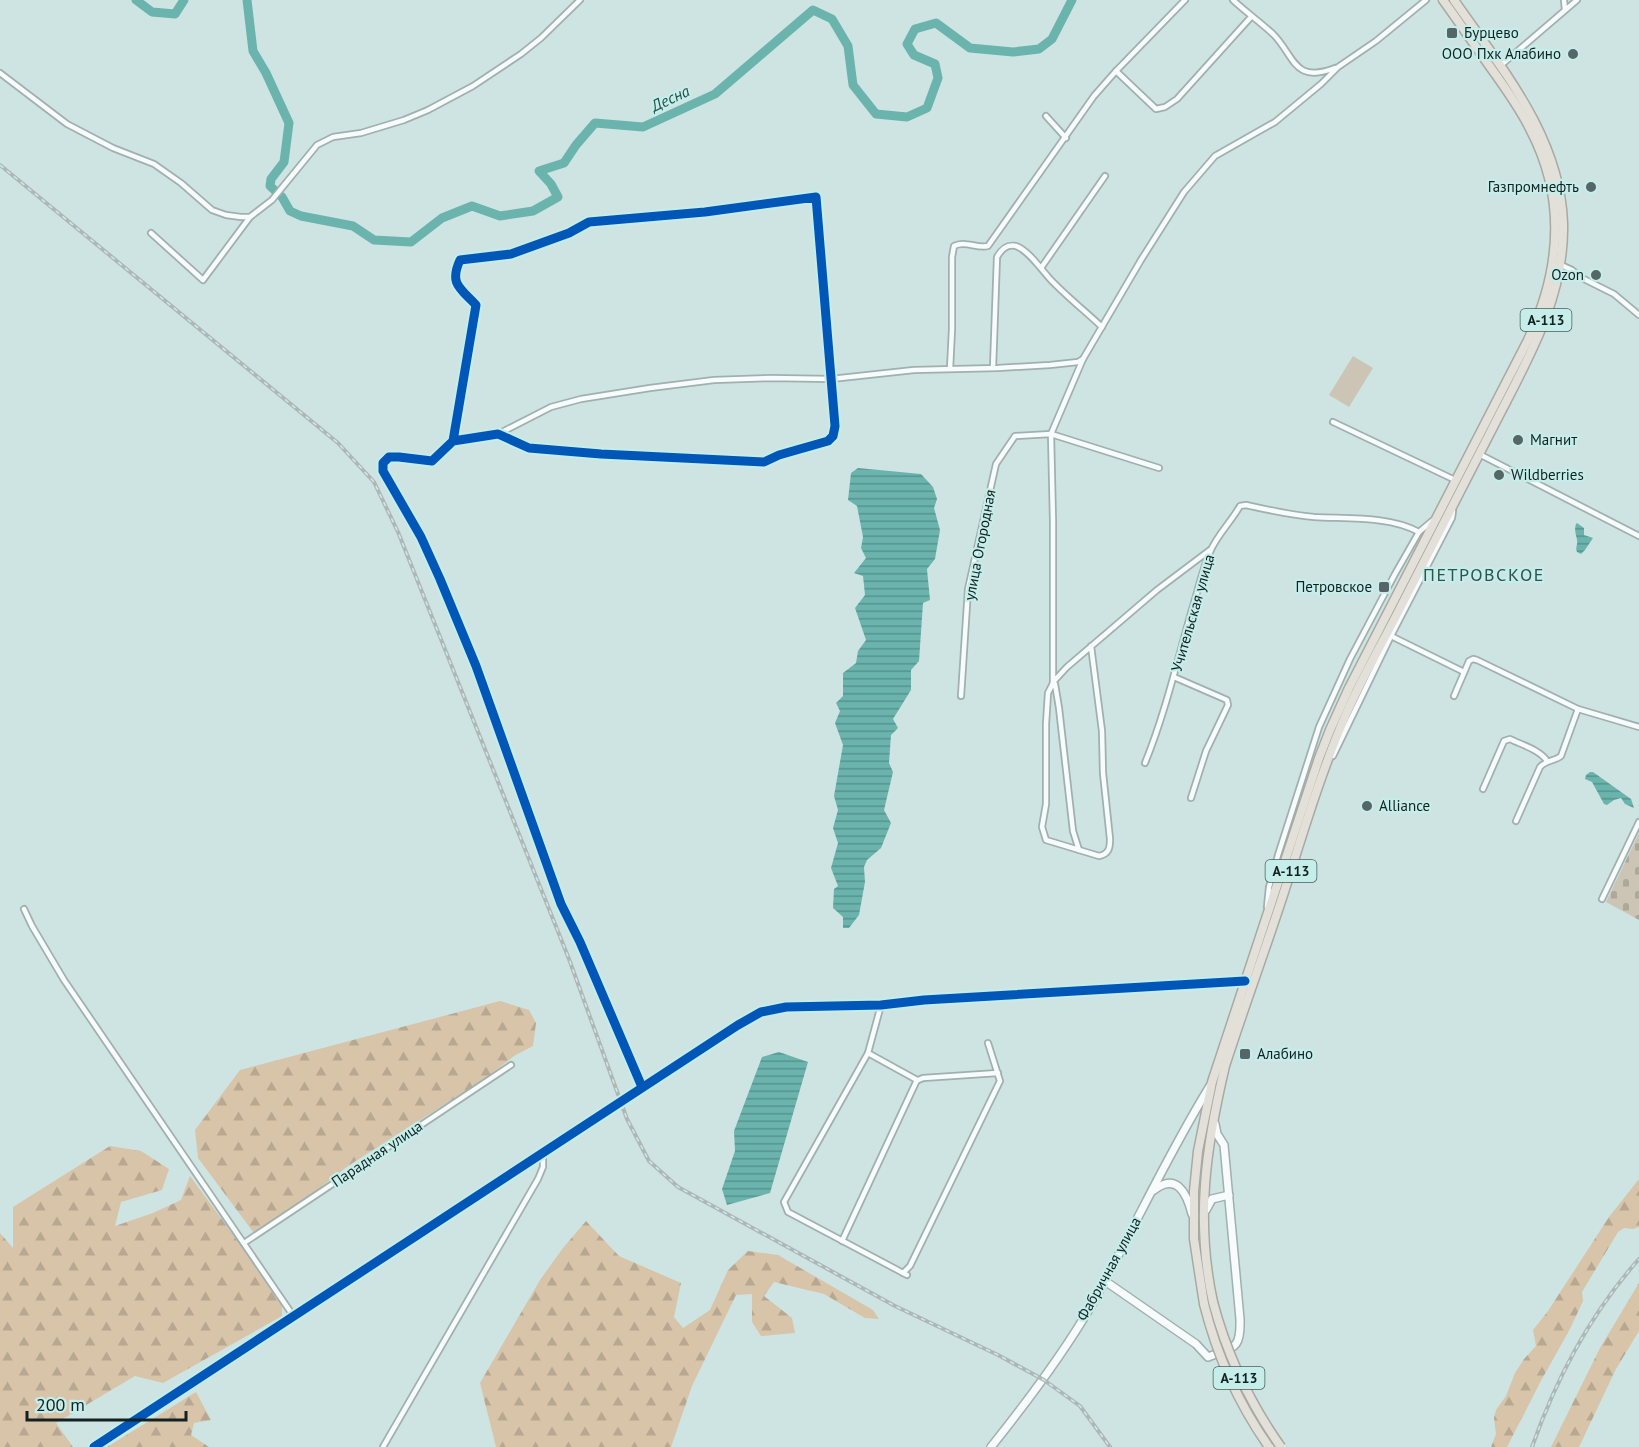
<svg xmlns="http://www.w3.org/2000/svg" width="1639" height="1447" viewBox="0 0 1639 1447" font-family="'PT Sans',sans-serif">
<style>
.green{fill:#ccc4b4}
.forest{fill:url(#forest-firs)}
.cemetery{fill:url(#cemetery-stones)}
.water{fill:url(#water-rules)}
.lines{fill:none;stroke-linecap:round;stroke-linejoin:round}
.river{stroke:#6bb4ae;stroke-width:9}
.street-casing{stroke:#9fb0af;stroke-width:8}
.secondary-casing{stroke:#9fb0af;stroke-width:10}
.highway-casing{stroke:#a8aaa2;stroke-width:11}
.street{stroke:#f8fbfb;stroke-width:4.5}
.secondary{stroke:#f8fbfb;stroke-width:7}
.highway{stroke:#e3e0d9;stroke-width:8}
.rail-casing{stroke:#b0b6b5;stroke-width:4}
.rail{stroke:#c5ede9;stroke-width:1.5;stroke-dasharray:4.5;stroke-linecap:butt}
.highway-bridge-casing{stroke:#a8aaa2;stroke-width:11;stroke-linecap:butt}
.highway-bridge{stroke:#e3e0d9;stroke-width:8}
.cycleway-casing{stroke:#c5ede9;stroke-width:13}
.cycleway{stroke:#0057b8;stroke-width:9}
.poi-dot{fill:#546665;stroke:#c5ede9;stroke-width:2}
.labels{text-anchor:middle;stroke-width:4.5;stroke-linejoin:round;paint-order:stroke}
.shield{fill:#c5ede9;stroke:#485f5d;stroke-width:1.5}
.shield-label{font-size:14px;font-weight:bold;fill:#132221}
.poi-label{font-size:15px;fill:#132221;stroke:#c5ede9;text-anchor:start}
.street-label{font-size:15px;fill:#132221;stroke:#c5ede9}
.water-label{font-size:16px;font-style:italic;fill:#244f4b;stroke:#c5ede9}
.quarter-label{font-size:18px;letter-spacing:1.5px;fill:#2f534f;stroke:#c5ede9}
</style>
<defs>
<pattern id="forest-firs" width="22" height="20" patternUnits="userSpaceOnUse" patternTransform="scale(1.5)"><rect width="22" height="20" fill="#d7c4a9"/><path d="M5 1l3.5 6h-7zM16 11l3.5 6h-7z" fill="#b8a891"/></pattern>
<pattern id="cemetery-stones" width="16" height="16" patternUnits="userSpaceOnUse" patternTransform="scale(1.5)"><rect width="16" height="16" fill="#ccc4b4"/><path d="M2 7V4a2 2 0 0 1 4 0v3zM10 15v-3a2 2 0 0 1 4 0v3z" fill="#aea89a"/></pattern>
<pattern id="water-rules" width="6" height="5" patternUnits="userSpaceOnUse" patternTransform="scale(1.5)"><rect width="6" height="5" fill="#6bb4ae"/><path d="M0 2.5h6" fill="none" stroke="#57928d"/></pattern>
</defs>
<rect width="100%" height="100%" fill="#cee4e2"/>
<polygon class="green" points="1353,356 1373,368 1349,407 1329,395"/>
<g class="forest">
<polygon points="500,1001 529,1010 536,1023 533,1046 514,1056 486,1078 348,1166 257,1237 198,1158 195,1130 240,1070"/>
<polygon points="110,1146 141,1151 169,1169 162,1190 121,1202 115,1226 153,1213 181,1200 190,1176 282,1301 282,1316 163,1383 135,1376 56,1423 73,1447 0,1447 0,1233 13,1248 13,1207"/>
<polygon points="1639,1179 1639,1227 1633,1229 1624,1228 1618,1232 1582,1292 1583,1301 1570,1329 1542,1379 1507,1447 1491,1447 1496,1434 1494,1418 1496,1410 1506,1396 1515,1373 1524,1359 1536,1346 1533,1330 1548,1311 1609,1217"/>
<polygon points="586,1221 619,1256 681,1283 674,1317 683,1328 710,1310 728,1270 748,1251 778,1255 873,1310 879,1319 865,1318 824,1294 774,1282 764,1296 792,1318 795,1333 761,1336 752,1322 752,1294 736,1295 692,1386 671,1447 496,1447 480,1383 540,1280 563,1248"/>
<polygon points="1639,1283 1639,1331 1616,1369 1579,1447 1551,1447 1600,1348"/>
<polygon points="196,1392 211,1420 194,1423 191,1435 209,1447 107,1447"/>
</g>
<polygon class="cemetery" points="1639,833 1639,920 1606,902"/>
<g class="water">
<polygon points="858,468 921,474 933,487 937,499 934,508 940,530 935,559 927,569 930,600 923,603 919,661 911,670 911,690 893,719 898,728 891,735 889,763 893,772 884,810 891,823 881,848 867,860 864,867 865,882 859,915 849,928 843,928 843,917 833,908 834,889 838,886 831,868 838,843 833,828 838,810 834,796 843,745 835,723 840,711 836,703 843,696 843,673 856,663 858,651 866,640 855,608 865,595 863,576 854,573 866,558 861,548 863,537 857,506 848,500 851,473"/>
<path d="M 1577,523 L 1584,528 L 1584,535 L 1593,538 L 1585,550 L 1581,554 L 1577,552 C 1575,547 1578,545 1577,540 C 1576,534 1574,530 1576,524 Z"/>
<polygon points="1590,772 1593,772 1631,799 1634,808 1625,804 1621,798 1614,800 1607,805 1604,804 1592,782 1585,779 1586,775"/>
<polygon points="779,1052 808,1062 770,1193 727,1205 722,1189 735,1151 734,1131 762,1057"/>
</g>
<g class="lines">
<g class="river">
<polyline points="136,0 152,12 175,14 184,0"/>
<polyline points="247,0 253,51 266,73 289,123 284,162 271,179 270,186 282,197 290,211 301,216 353,226 374,240 411,242 442,218 472,206 500,216 533,211 558,197 551,184 539,171 564,163 576,145 595,123 643,127 715,94 813,10 832,19 848,46 853,85 876,114 907,117 927,108 938,78 935,64 914,55 907,44 915,29 936,23 970,48 1013,52 1039,49 1052,39 1072,0"/>
</g>
<g class="street-casing">
<g id="street">
<path d="M 1233,0 C 1246,12 1260,22 1273,34 C 1295,56 1293,84 1335,68"/>
<polyline points="1564,0 1565,10"/>
<polyline points="1500,66 1577,0"/>
<polyline points="1116,71 1156,109 1165,107 1177,99 1251,17"/>
<polyline points="0,73 67,124 113,148 154,164 181,183 212,210 226,215 241,217 250,217 272,200 317,145 333,137 361,133 404,120 428,110 473,86 521,54 541,38 580,0"/>
<polyline points="1046,116 1066,138"/>
<polyline points="151,233 203,280 250,217"/>
<polyline points="1561,265 1572,270 1582,278 1614,294 1639,315"/>
<polyline points="1041,268 1105,176"/>
<path d="M 993,368 L 997,257 C 1001,250 1006,244 1016,246 C 1028,250 1041,269 1050,279 C 1066,296 1085,311 1102,327"/>
<path d="M 950,369 L 952,329 L 952,257 L 954,246 C 965,240 977,249 988,246 L 1094,96 L 1116,71 L 1185,0"/>
<polyline points="1333,422 1455,480"/>
<polyline points="498,434 551,407 581,399 650,388 714,380 771,378 831,379 914,370 998,368 1050,365 1078,362 1083,359"/>
<path d="M 453,441 L 476,305 C 460,288 449,284 460,260 L 511,254 L 569,233 L 589,222 L 705,212 L 816,197 L 835,426 L 833,436 L 828,441 L 779,455 L 764,462 L 601,454 L 529,448 L 498,434 L 453,441 L 432,461 L 399,457 L 389,457 L 383,463 L 383,471 L 421,537 L 440,579 L 476,666 L 561,904 L 580,942 L 642,1087"/>
<polyline points="1479,454 1639,536"/>
<polyline points="1391,636 1464,672"/>
<path d="M 1091,646 L 1102,731 L 1103,773 L 1110,839 C 1110,848 1109,854 1099,856 L 1046,840 L 1042,827 L 1046,804 L 1046,724 L 1048,693 L 1054,681 L 1067,667 L 1157,590 L 1210,550"/>
<polyline points="1174,677 1227,700 1228,705 1206,751 1191,798"/>
<polyline points="1055,684 1059,708 1073,831 1079,850"/>
<polyline points="1053,686 1053,521 1051,434 1083,359 1141,260 1184,192 1215,156 1275,122 1321,84 1338,67 1376,41 1426,0"/>
<polyline points="961,696 968,589 996,464 1015,436 1051,434 1159,468"/>
<polyline points="1454,696 1469,661 1473,659 1477,660 1578,709 1639,727"/>
<polyline points="1333,756 1391,636 1452,518 1453,511"/>
<path d="M 1145,763 C 1167,709 1179,652 1196,596 C 1200,581 1204,566 1210,552 C 1217,535 1231,522 1240,506 L 1246,505 C 1268,510 1291,515 1314,517 C 1348,519 1390,516 1419,532"/>
<path d="M 1483,789 L 1504,741 L 1510,739 C 1522,745 1540,750 1547,761"/>
<path d="M 1516,821 L 1540,767 C 1546,760 1555,761 1561,756 L 1578,709"/>
<polyline points="1602,899 1639,822"/>
<polyline points="1267,907 1269,887 1278,855 1319,727 1350,659 1395,574 1419,532 1432,521"/>
<polyline points="24,909 32,926 64,980 294,1317"/>
<polyline points="881,1005 868,1053 784,1202 788,1212 907,1275"/>
<polyline points="916,1081 923,1078 998,1073"/>
<polyline points="842,1241 917,1080 868,1053"/>
<polyline points="244,1243 511,1065"/>
<polyline points="903,1273 910,1266 1000,1081 988,1043"/>
<polyline points="94,1447 738,1025 761,1012 786,1007 881,1005 924,1000 1245,981"/>
<polyline points="383,1447 538,1179 543,1167 543,1151"/>
</g>
</g>
<g class="secondary-casing">
<g id="secondary">
<path d="M 1154,1190 C 1177,1172 1187,1194 1192,1214"/>
<polyline points="1206,1210 1212,1199 1229,1195"/>
<path d="M 1105,1281 L 1196,1344 L 1208,1357 C 1234,1347 1241,1350 1240,1319 L 1224,1145 L 1217,1134 L 1215,1124"/>
<path d="M 991,1447 C 1027,1402 1062,1356 1091,1306 C 1132,1233 1166,1157 1210,1086"/>
</g>
</g>
<g class="highway-casing">
<g id="highway">
<path d="M 1213,1302 C 1195,1220 1206,1146 1225,1066 C 1244,1007 1266,948 1285,889 C 1304,829 1322,769 1347,712 C 1361,680 1379,649 1395,618 C 1426,557 1458,496 1489,435 C 1523,367 1565,302 1563,223 C 1560,136 1501,68 1454,0"/>
<path d="M 1204,1304 L 1194,1239 L 1194,1191 L 1198,1151 L 1212,1082 L 1319,758 L 1330,730 L 1349,688 L 1528,340 C 1561,270 1567,199 1530,129 C 1521,110 1508,92 1496,75 C 1478,50 1461,25 1443,0"/>
</g>
</g>
<use href="#street" class="street"/>
<use href="#secondary" class="secondary"/>
<use href="#highway" class="highway"/>
<g class="rail-casing">
<g id="rail">
<polyline points="0,165 338,443 374,482 398,532 569,959 627,1119 649,1161 678,1187 895,1306 998,1355 1044,1380 1080,1406 1110,1447"/>
<path d="M 1532,1447 C 1556,1379 1591,1313 1639,1259"/>
</g>
</g>
<use href="#rail" class="rail"/>
<g class="highway-bridge-casing">
<g id="highway-bridge">
<path d="M 1213,1302 C 1227,1355 1249,1402 1281,1447"/>
<path d="M 1204,1304 C 1217,1356 1238,1403 1269,1447"/>
</g>
</g>
<use href="#highway-bridge" class="highway-bridge"/>
<g class="cycleway-casing">
<g id="cycleway">
<path d="M 453,441 L 476,305 C 460,288 449,284 460,260 L 511,254 L 569,233 L 589,222 L 705,212 L 816,197 L 835,426 L 833,436 L 828,441 L 779,455 L 764,462 L 601,454 L 529,448 L 498,434 L 453,441 L 432,461 L 399,457 L 389,457 L 383,463 L 383,471 L 421,537 L 440,579 L 476,666 L 561,904 L 580,942 L 642,1087"/>
<polyline points="94,1447 738,1025 761,1012 786,1007 881,1005 924,1000 1245,981"/>
</g>
</g>
<use href="#cycleway" class="cycleway"/>
</g>
<g class="poi-dot">
<rect x="1446" y="27" width="12" height="12" rx="3"/>
<circle cx="1573" cy="54" r="6"/>
<circle cx="1591" cy="187" r="6"/>
<circle cx="1596" cy="275" r="6"/>
<circle cx="1518" cy="440" r="6"/>
<circle cx="1499" cy="475" r="6"/>
<rect x="1378" y="581" width="12" height="12" rx="3"/>
<circle cx="1367" cy="806" r="6"/>
<rect x="1239" y="1048" width="12" height="12" rx="3"/>
</g>
<g class="labels">
<g class="shield">
<rect x="1520.5" y="309" width="51" height="22" rx="4.5"/>
<rect x="1265.5" y="860" width="51" height="22" rx="4.5"/>
<rect x="1213.5" y="1367" width="51" height="22" rx="4.5"/>
</g>
<g class="shield-label">
<text x="1546" y="325">А-113</text>
<text x="1291" y="876">А-113</text>
<text x="1239" y="1383">А-113</text>
</g>
<g class="poi-label">
<text x="1464" y="38">Бурцево</text>
<text x="1561" y="59" text-anchor="end">ООО Пхк Алабино</text>
<text x="1579" y="192" text-anchor="end">Газпромнефть</text>
<text x="1584" y="280" text-anchor="end">Ozon</text>
<text x="1530" y="445">Магнит</text>
<text x="1511" y="480">Wildberries</text>
<text x="1372" y="592" text-anchor="end">Петровское</text>
<text x="1379" y="811">Alliance</text>
<text x="1257" y="1059">Алабино</text>
</g>
<g class="street-label">
<text transform="translate(980 545) rotate(-79)" y="5">улица Огородная</text>
<text transform="translate(1193 613) rotate(-74)" y="5">Учительская улица</text>
<text transform="translate(377 1154) rotate(-34)" y="5">Парадная улица</text>
<text transform="translate(1109 1269) rotate(-61)" y="5">Фабричная улица</text>
</g>
<g class="water-label">
<text transform="translate(670 98) rotate(-25)" y="6">Десна</text>
</g>
<g class="quarter-label">
<text x="1484" y="581">ПЕТРОВСКОЕ</text>
</g>
</g>
<path d="M27 1411v9h159v-9" fill="none" stroke="#132221" stroke-width="3"/>
<text x="36" y="1411" font-size="18" fill="#132221" stroke="#c5ede9" stroke-width="4.5" paint-order="stroke">200 m</text>
</svg>
